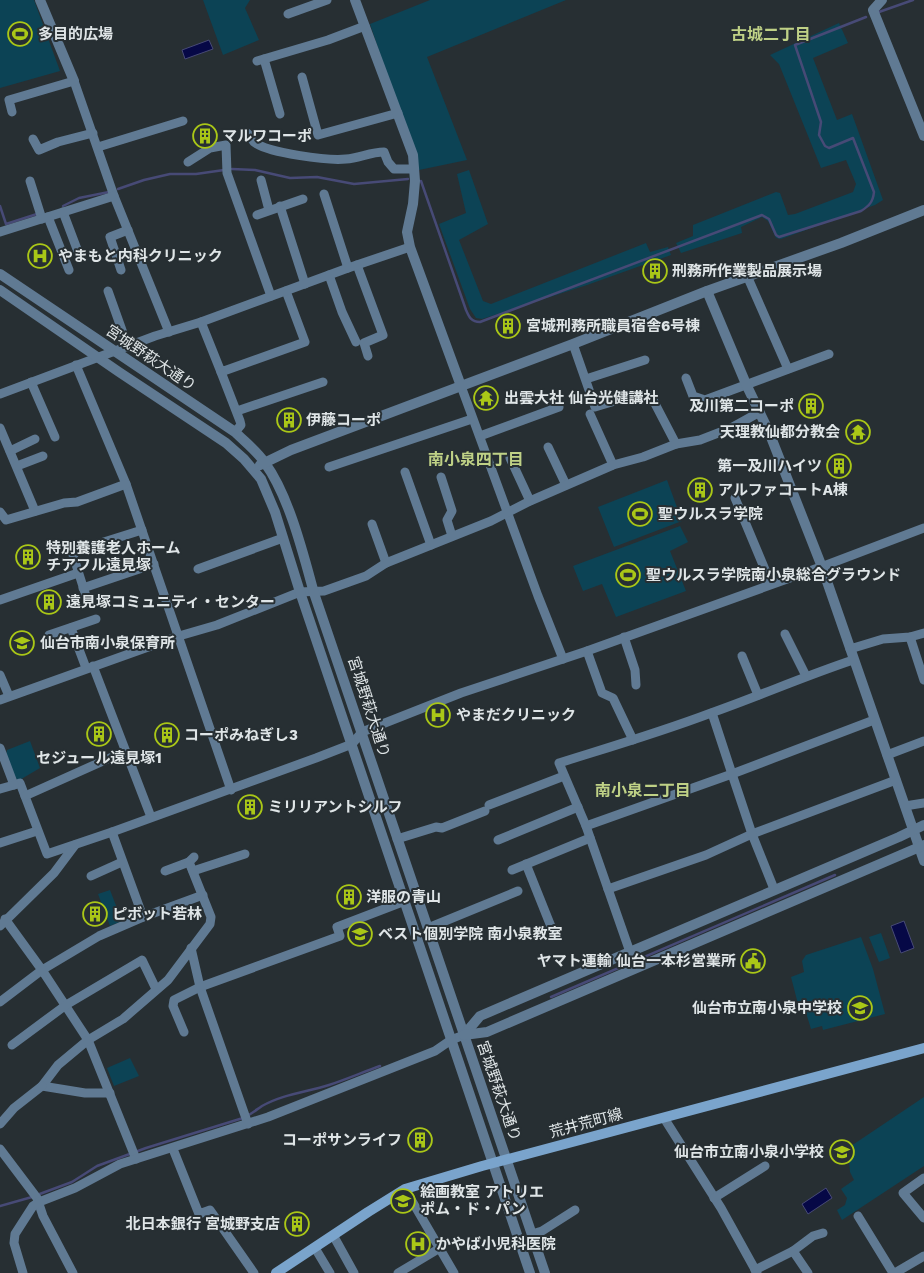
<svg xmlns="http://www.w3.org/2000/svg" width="924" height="1273" viewBox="0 0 924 1273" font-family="'Work Sans','Noto Sans JP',sans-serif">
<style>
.green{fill:#0c4355}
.water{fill:#060846;stroke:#474a76}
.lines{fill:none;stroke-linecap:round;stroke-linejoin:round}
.stream{stroke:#474a76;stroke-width:2.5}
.minor{stroke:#607a93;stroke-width:9}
.tertiary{stroke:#607a93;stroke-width:10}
.secondary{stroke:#7aa4cc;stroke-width:10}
.labels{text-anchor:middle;stroke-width:4;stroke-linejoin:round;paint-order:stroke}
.poi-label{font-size:15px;font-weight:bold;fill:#dfe5e7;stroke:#272f33;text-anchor:start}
.street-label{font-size:15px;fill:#dfe5e7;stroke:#272f33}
.neighbourhood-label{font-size:16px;font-weight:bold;fill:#bfd186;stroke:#272f33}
</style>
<rect width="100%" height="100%" fill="#272f33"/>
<g class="green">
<polygon points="0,0 34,0 60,71 0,88"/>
<polygon points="203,0 250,0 245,8 259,40 223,55"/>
<polygon points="430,0 566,0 427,57 467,160 419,170 370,24"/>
<polygon points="839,23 848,43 813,58 837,120 852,114 883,200 875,205 781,239 776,238 768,221 762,217 741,227 742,233 681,253 676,243 693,236 693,225 776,192 780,193 788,215 795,214 853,192 856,184 846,160 821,168 779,64 770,55"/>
<polygon points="469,170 488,224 459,240 483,301 491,304 646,243 650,252 668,247 671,255 587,285 482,319 476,318 470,309 439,224 466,213 457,174"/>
<polygon points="667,480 682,521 614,547 598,507"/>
<polygon points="680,526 688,542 670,551 686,591 616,617 602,584 583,591 573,566"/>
<path d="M 30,741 L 40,768 L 18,781 C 12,773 4,760 7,750 Z"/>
<polygon points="110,890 122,921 110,926 98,894"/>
<polygon points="881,933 890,958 879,962 869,937"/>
<polygon points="861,937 873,969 885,1014 823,1030 822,1026 811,1029 803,1003 798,1004 791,977 804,972 802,961 806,955"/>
<polygon points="130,1058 139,1076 114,1086 107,1068"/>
<polygon points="924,1097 924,1166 842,1220 837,1210 845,1205 847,1198 841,1189 854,1180 850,1172 848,1148"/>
</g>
<g class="water">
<polygon points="209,40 213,49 185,59 182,50"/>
<polygon points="904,921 914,948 901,953 891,926"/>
<polygon points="826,1188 832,1198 808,1214 802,1204"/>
</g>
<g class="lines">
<g class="stream">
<polyline points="879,12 913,0"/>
<polyline points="232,169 255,170 290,178 317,177 354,184 408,179"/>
<path d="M 421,181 L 466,310 C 469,317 471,322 480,322 L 762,215 L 769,219 L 776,235 L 779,237 L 861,211 C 869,206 873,202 874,192 L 853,138 L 829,148 L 825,146 L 819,135 L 821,122 L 795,45 L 866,17"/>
<polyline points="118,189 144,180 170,174 196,174 224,170"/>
<polyline points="0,206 6,224 37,214"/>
<polyline points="63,206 79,198 109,192"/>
<polyline points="551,997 835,875"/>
<path d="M 37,1195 L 72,1182 L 97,1166 L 146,1148 L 243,1118 C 250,1115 256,1110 262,1106 C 283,1094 307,1092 329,1085 C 347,1079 363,1072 380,1066"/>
<polyline points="0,1206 32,1197"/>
</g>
<g class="minor">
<polyline points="288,14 327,0"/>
<polyline points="264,59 280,114"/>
<polyline points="257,61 328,40 365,26"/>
<polyline points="302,77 318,135 398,113"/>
<polyline points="12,112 9,100 74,81 114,196 169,332"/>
<path d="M 247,133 C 250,135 252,140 254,142 C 267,153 329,161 346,159 C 359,158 371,152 384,152 L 388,162 L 394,169 L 414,169"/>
<polyline points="33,139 39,150 58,142 93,133"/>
<polyline points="98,147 183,121"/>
<polyline points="188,162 210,148 226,145 227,173 271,296"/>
<polyline points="261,180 269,210"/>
<polyline points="30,181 42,219"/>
<polyline points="324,194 348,268"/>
<polyline points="280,206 305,284"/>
<polyline points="63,212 80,257"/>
<polyline points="257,215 303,199"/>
<polyline points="48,217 69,270"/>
<polyline points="0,232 114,196"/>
<polyline points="357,265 383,335 364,343 368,356"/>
<polyline points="121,270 110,237 128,230"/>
<polyline points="329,275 342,312 356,342"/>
<polyline points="748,278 788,369"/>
<polyline points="108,291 128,347"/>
<polyline points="201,322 221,372 305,342 286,291"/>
<polyline points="573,344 595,407 635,395"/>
<polyline points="76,365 126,484 231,790"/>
<polyline points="221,372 240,421 241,425 235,432"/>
<polyline points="686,378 693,396 705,400 829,354"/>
<polyline points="586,379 645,360"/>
<polyline points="31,382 55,437"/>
<polyline points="461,386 538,596 563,659"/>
<polyline points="0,394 155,336 201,322 348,268 410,247"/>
<polyline points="651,396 676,444"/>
<polyline points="237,411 323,382"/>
<polyline points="590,414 613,465"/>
<polyline points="0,428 35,511"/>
<polyline points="480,436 559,407"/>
<polyline points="548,447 566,485"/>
<polyline points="10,451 35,439"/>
<polyline points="510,458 530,501"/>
<polyline points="17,466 43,456"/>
<polyline points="329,467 472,419"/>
<polyline points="405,472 431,545"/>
<polyline points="441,477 452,511 447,520 452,536"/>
<polyline points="735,498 771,584"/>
<polyline points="0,512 6,520 64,503 77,502 126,484"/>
<polyline points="372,524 386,563"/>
<polyline points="198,569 283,538"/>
<polyline points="83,588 154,564"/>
<polyline points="86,596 72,552 142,530"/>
<polyline points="0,600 78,573"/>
<polyline points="71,628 86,668"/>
<polyline points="785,634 806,676"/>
<polyline points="49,635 96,619"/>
<polyline points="624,637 635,670 636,685"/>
<polyline points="910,637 924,680"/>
<polyline points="850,649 883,639 910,637 924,633"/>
<polyline points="587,651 602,693 613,698 633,740"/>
<polyline points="742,656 758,695"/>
<polyline points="93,666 151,817"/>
<polyline points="0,675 9,696"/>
<polyline points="0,700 179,636 217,625 300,592 324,591 366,576 386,563 491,521 530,501 613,465 643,457 676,444 700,440 731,428 758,413"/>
<polyline points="0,748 14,785 20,783 47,854 112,832 316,758 352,744 362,732 461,693 587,651 829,564 924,528"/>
<polyline points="887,755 924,741"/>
<polyline points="0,789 14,785"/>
<polyline points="25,796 112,757"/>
<polyline points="489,805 564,776"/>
<polyline points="905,806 924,803"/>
<polyline points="586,826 732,774 712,713"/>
<polyline points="112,832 143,917"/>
<polyline points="397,839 436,827 442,828 485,811"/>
<polyline points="498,840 578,807"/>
<polyline points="0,843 37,831"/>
<polyline points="526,864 552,929"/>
<polyline points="512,870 590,838"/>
<polyline points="165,871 189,862"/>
<polyline points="193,871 245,854"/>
<polyline points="91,876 122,862"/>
<polyline points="608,889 706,855 752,834 896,780"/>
<polyline points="774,889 752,834 732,774 874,720"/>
<polyline points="5,919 42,970 99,936 143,917 203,895"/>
<polyline points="0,926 54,873 75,845"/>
<polyline points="428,928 518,891"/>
<polyline points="191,948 200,987 248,1124"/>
<path d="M 630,952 L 586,826 L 559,763 C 610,747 661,732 711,713 C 759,696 805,676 853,660"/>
<polyline points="0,1002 42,970 88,1040 136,1159"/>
<polyline points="184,1032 173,1006 174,1000 200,987 340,936 337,927 405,901"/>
<polyline points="12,1045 66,1005 142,960 156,989"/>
<polyline points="110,1093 85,1093 42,1086 58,1065 88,1040 123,1019 168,980 210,924 211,917 189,862 194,857"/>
<polyline points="664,1118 721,1208 757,1273"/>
<polyline points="0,1124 14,1108 42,1086"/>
<polyline points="0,1149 37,1198 43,1216 73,1273"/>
<polyline points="173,1149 199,1214 210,1210 254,1273"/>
<polyline points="924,1178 903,1193 924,1218"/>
<polyline points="405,1189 454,1273"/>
<polyline points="714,1198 765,1166"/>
<polyline points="858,1216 893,1273"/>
<polyline points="532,1234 542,1231 575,1210"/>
<polyline points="333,1235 354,1273"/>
<polyline points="315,1248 330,1273"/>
<polyline points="793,1251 808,1273"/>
<polyline points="755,1270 793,1251 813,1236 823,1233"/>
<polyline points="23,1273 14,1243 15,1234 33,1206 39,1202 75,1188 120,1164 268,1117 435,1051 451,1040 464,1035"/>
<polyline points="398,1273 440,1248"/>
<polyline points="895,1273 924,1256"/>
</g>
<g class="tertiary">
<polyline points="40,0 74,81"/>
<polyline points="355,0 413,155 415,181 413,204 407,232 410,247 461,386"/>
<polyline points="882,0 873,10 924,136"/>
<path d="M 0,274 L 235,432 C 245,442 257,451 265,463 C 289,496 303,553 314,593 L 545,1273"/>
<polyline points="0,290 119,372 226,443 244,459 261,479 275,512 300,592 530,1273"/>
<polyline points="707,291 746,384 769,432 822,567 924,861"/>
<polyline points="260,465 291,450 573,344 707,291 841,243 924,210"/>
<polyline points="464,1035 480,1016 899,837 924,825"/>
<polyline points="464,1035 487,1032 924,845"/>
</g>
<polyline class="secondary" points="276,1273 368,1212 405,1189 482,1166 924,1048"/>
</g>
<defs>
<g id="stadium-ring" transform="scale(1.25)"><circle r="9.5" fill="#272f33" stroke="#aac717" stroke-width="1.5"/><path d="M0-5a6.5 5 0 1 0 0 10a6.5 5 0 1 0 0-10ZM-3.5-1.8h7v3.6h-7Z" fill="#aac717"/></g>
<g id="building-ring" transform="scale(1.25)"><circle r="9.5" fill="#272f33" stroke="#aac717" stroke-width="1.5"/><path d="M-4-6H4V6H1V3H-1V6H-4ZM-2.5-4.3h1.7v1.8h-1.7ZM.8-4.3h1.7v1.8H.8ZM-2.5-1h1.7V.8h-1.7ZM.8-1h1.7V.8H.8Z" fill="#aac717"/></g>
<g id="hospital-ring" transform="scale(1.25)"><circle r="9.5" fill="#272f33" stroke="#aac717" stroke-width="1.5"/><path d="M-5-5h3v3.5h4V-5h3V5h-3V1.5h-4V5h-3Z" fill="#aac717"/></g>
<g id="temple-ring" transform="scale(1.25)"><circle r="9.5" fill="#272f33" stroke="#aac717" stroke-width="1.5"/><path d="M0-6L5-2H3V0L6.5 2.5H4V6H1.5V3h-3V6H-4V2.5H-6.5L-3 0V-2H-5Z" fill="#aac717"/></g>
<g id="school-ring" transform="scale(1.25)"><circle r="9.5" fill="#272f33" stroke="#aac717" stroke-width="1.5"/><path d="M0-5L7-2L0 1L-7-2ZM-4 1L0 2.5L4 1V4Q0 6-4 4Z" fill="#aac717"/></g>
<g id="civic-ring" transform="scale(1.25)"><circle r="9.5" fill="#272f33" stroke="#aac717" stroke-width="1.5"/><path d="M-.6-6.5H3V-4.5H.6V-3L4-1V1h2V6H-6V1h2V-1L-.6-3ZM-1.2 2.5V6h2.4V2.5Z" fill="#aac717"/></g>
</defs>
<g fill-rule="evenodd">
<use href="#stadium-ring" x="20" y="34"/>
<use href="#building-ring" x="205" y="136"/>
<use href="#hospital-ring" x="40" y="256"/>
<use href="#building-ring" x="655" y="271"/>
<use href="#building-ring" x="508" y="326"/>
<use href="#temple-ring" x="486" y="398"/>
<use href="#building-ring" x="811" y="406"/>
<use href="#building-ring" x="289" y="420"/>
<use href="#temple-ring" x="858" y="432"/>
<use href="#building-ring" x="839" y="466"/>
<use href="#building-ring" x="700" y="490"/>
<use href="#stadium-ring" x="640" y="514"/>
<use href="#building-ring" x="28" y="557"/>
<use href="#stadium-ring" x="628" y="575"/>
<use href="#building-ring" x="49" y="602"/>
<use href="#school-ring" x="22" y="643"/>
<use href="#hospital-ring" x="438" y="715"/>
<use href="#building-ring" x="99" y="734"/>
<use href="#building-ring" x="167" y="735"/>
<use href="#building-ring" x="250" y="807"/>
<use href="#building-ring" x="349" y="897"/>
<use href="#building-ring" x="95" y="914"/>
<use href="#school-ring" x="360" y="934"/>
<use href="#civic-ring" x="753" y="961"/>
<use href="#school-ring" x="860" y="1008"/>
<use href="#building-ring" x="420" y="1140"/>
<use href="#school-ring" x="842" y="1152"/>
<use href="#school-ring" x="403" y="1201"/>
<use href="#building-ring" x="297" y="1224"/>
<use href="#hospital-ring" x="418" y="1244"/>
</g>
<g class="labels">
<g class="poi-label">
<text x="38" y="39">多目的広場</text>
<text x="222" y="141">マルワコーポ</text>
<text x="58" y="261">やまもと内科クリニック</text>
<text x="672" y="276">刑務所作業製品展示場</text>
<text x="526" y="331">宮城刑務所職員宿舎6号棟</text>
<text x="504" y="403">出雲大社 仙台光健講社</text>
<text x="794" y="411" text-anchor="end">及川第二コーポ</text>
<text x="306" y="425">伊藤コーポ</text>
<text x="840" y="437" text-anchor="end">天理教仙都分教会</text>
<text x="822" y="471" text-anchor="end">第一及川ハイツ</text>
<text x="718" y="495">アルファコートA棟</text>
<text x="658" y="519">聖ウルスラ学院</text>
<text x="46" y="553">特別養護老人ホーム<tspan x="46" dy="17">チアフル遠見塚</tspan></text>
<text x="646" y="580">聖ウルスラ学院南小泉総合グラウンド</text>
<text x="66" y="607">遠見塚コミュニティ・センター</text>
<text x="40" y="648">仙台市南小泉保育所</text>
<text x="456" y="720">やまだクリニック</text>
<text x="184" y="740">コーポみねぎし3</text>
<text x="99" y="763" text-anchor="middle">セジュール遠見塚1</text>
<text x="268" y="812">ミリリアントシルフ</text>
<text x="366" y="902">洋服の青山</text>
<text x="112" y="919">ピボット若林</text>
<text x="378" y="939">ベスト個別学院 南小泉教室</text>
<text x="736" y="966" text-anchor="end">ヤマト運輸 仙台一本杉営業所</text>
<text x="842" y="1013" text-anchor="end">仙台市立南小泉中学校</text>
<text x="402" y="1145" text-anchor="end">コーポサンライフ</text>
<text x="824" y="1157" text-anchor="end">仙台市立南小泉小学校</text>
<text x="420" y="1197">絵画教室 アトリエ<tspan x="420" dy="17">ポム・ド・パン</tspan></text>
<text x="280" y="1229" text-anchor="end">北日本銀行 宮城野支店</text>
<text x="436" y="1249">かやば小児科医院</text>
</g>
<g class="street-label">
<text transform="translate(151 358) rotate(34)" y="5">宮城野萩大通り</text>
<text transform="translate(369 707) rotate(72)" y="5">宮城野萩大通り</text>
<text transform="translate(499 1091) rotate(71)" y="5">宮城野萩大通り</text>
<text transform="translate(586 1123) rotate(-15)" y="5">荒井荒町線</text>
</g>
<g class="neighbourhood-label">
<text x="771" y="40">古城二丁目</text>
<text x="476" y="465">南小泉四丁目</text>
<text x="643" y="796">南小泉二丁目</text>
</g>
</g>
</svg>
